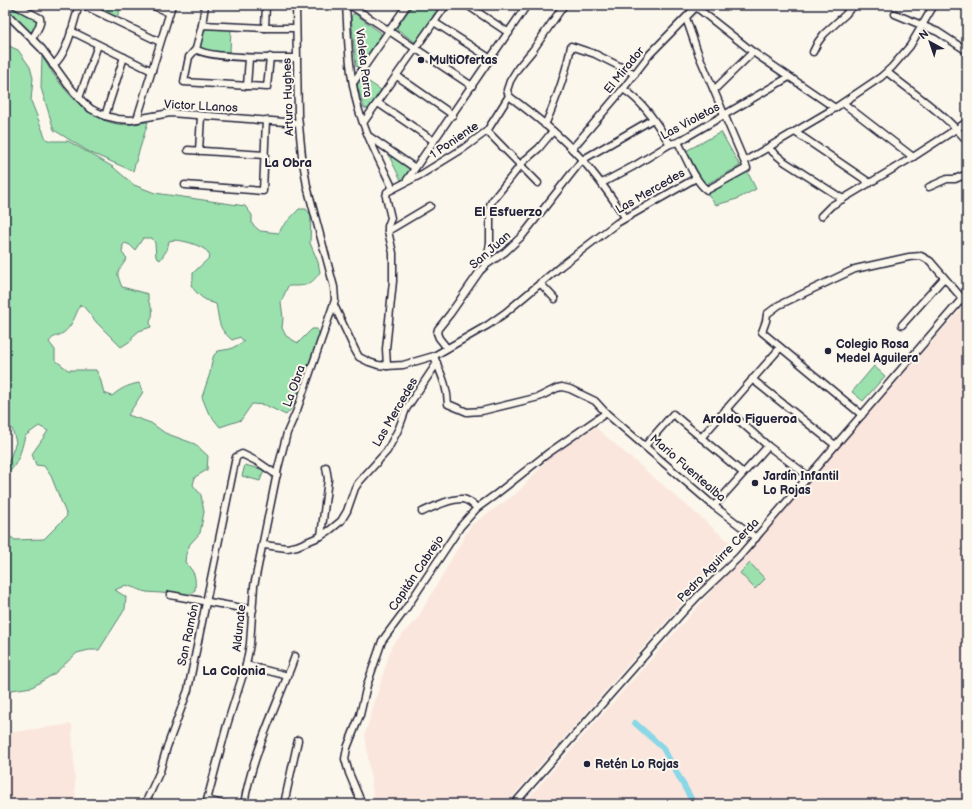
<svg xmlns="http://www.w3.org/2000/svg" width="972" height="809" viewBox="0 0 972 809" font-family="'Balsamiq Sans',sans-serif">
<style>
.built{fill:#fbe6dd}
.green{fill:#9be1ae;stroke:#5e8274}
.lines{fill:none;stroke-linecap:round;stroke-linejoin:round}
.canal{stroke:#89d7e7;stroke-width:6}
.minor-casing{stroke:#22223b;stroke-width:9}
.minor{stroke:#fbf7ec;stroke-width:6}
.poi-dot{fill:#22223b;stroke:#fbf7ec;stroke-width:1.5}
.labels{text-anchor:middle;stroke-width:4;stroke-linejoin:round;paint-order:stroke}
.poi-label{font-size:12px;font-weight:bold;fill:#22223b;stroke:#fbf7ec;text-anchor:start}
.street-label{font-size:12px;fill:#22223b;stroke:#fbf7ec}
.neighbourhood-label{font-size:13px;font-weight:bold;fill:#22223b;stroke:#fbf7ec}
</style>
<rect width="100%" height="100%" fill="#fbf7ec"/>
<filter id="ink" filterUnits="userSpaceOnUse"><feTurbulence type="fractalNoise" baseFrequency=".025" numOctaves="2"/><feDisplacementMap in="SourceGraphic" scale="8" xChannelSelector="R" yChannelSelector="G"/><feConvolveMatrix kernelMatrix="1 2 1 2 8 2 1 2 1" color-interpolation-filters="sRGB"/></filter>
<g filter="url(#ink)">
<g class="built">
<polygon points="961,309 967,318 967,797 948,804 523,804"/>
<polygon points="595,427 733,545 506,804 374,804 365,734 392,645 416,621 471,525 517,493 549,458"/>
<polygon points="72,724 76,804 5,804 5,733"/>
</g>
<g class="green">
<path d="M 6,5 C 16,4 30,13 38,20 L 34,32 L 32,31 L 31,33 L 5,7 Z"/>
<polygon points="91,5 122,5 117,17"/>
<polygon points="413,5 441,5 432,17 434,19 419,42 415,42 397,29 397,27"/>
<polygon points="354,13 381,33 381,35 360,66 358,67 356,66 351,17"/>
<polygon points="206,27 231,29 230,52 203,52 198,49 202,28"/>
<path d="M 9,46 L 18,50 L 30,67 L 33,78 L 31,101 L 46,139 L 51,141 L 68,141 L 113,167 L 134,185 L 155,193 L 245,206 L 252,215 L 252,224 L 260,231 L 279,233 L 282,227 L 299,209 L 306,209 L 311,215 L 310,243 L 318,262 L 320,272 C 310,287 304,286 288,286 L 281,302 L 283,318 L 282,328 L 286,336 L 298,343 L 312,329 L 317,329 L 320,335 L 292,408 L 286,415 L 265,405 L 252,404 L 241,420 L 220,427 L 208,412 L 202,397 L 210,373 L 212,361 L 214,355 L 218,351 L 230,349 L 244,342 L 240,337 L 232,340 C 217,327 220,323 216,304 C 205,301 197,295 191,285 L 193,280 L 193,273 L 210,257 C 209,254 207,250 204,249 C 197,244 177,238 169,241 L 167,250 L 160,260 L 156,257 L 155,243 L 152,238 L 143,238 L 135,250 L 130,245 L 125,243 L 123,245 L 122,253 L 127,258 C 119,273 114,268 122,287 L 148,294 C 147,308 157,306 150,322 L 151,327 L 139,331 L 132,337 L 132,340 L 121,347 L 97,323 L 84,307 L 80,305 C 76,314 72,327 63,333 C 57,337 54,335 49,342 L 55,350 L 55,360 L 68,370 L 96,370 L 100,378 L 104,393 L 112,396 C 120,389 128,385 139,383 L 143,392 L 128,415 L 151,423 L 165,433 L 195,444 L 208,456 L 207,470 L 195,477 L 193,485 L 201,495 L 204,512 L 200,533 L 190,544 L 186,554 L 185,562 C 195,573 196,576 195,590 L 189,595 L 146,592 L 126,585 L 115,590 L 126,597 L 125,609 L 99,650 L 89,650 L 77,653 L 54,674 L 32,687 L 5,691 L 5,533 L 15,540 L 44,539 L 67,516 L 51,476 L 44,466 L 36,465 L 32,454 L 48,431 L 39,426 L 25,436 C 21,451 18,466 5,476 L 5,465 L 9,461 L 16,442 L 12,429 L 5,418 L 5,49 Z"/>
<path d="M 42,56 C 58,84 84,118 117,124 C 127,126 138,123 148,122 L 133,171 L 91,153 L 54,130 L 41,88 Z"/>
<polygon points="363,78 381,90 377,96 377,98 369,109 364,108 357,85"/>
<polygon points="721,132 740,166 705,185 686,151"/>
<polygon points="386,150 412,170 405,179 401,180"/>
<polygon points="747,171 756,189 737,199 716,205 708,195 709,192"/>
<polygon points="874,366 885,376 863,401 852,392"/>
<polygon points="245,465 264,470 260,481 242,476"/>
<polygon points="750,563 765,579 755,589 740,573"/>
</g>
<g class="lines">
<polyline class="canal" points="635,723 663,748 694,804"/>
<g class="minor-casing">
<g id="minor">
<path d="M 15,5 L 40,18 C 42,25 35,33 32,39"/>
<polyline points="83,5 160,42"/>
<polyline points="152,5 169,13"/>
<path d="M 346,5 C 348,33 348,63 354,90 C 360,125 378,157 393,189"/>
<polyline points="350,5 472,86"/>
<polyline points="467,5 509,33"/>
<polyline points="842,5 850,9"/>
<polyline points="5,12 42,49 68,85 83,102 91,109 105,116 118,119 131,120 170,113 298,123"/>
<polyline points="895,14 938,32 967,51"/>
<polyline points="434,22 491,59"/>
<polyline points="202,25 205,5"/>
<polyline points="265,28 266,5"/>
<path d="M 296,28 L 265,28 L 202,25 L 196,49 C 208,59 278,58 297,58"/>
<polyline points="71,31 152,71"/>
<polyline points="196,49 189,57 184,82 267,87 270,57"/>
<polyline points="813,52 818,42 824,34 846,14 850,9 855,5"/>
<path d="M 53,65 C 67,56 74,21 79,5"/>
<path d="M 887,72 C 914,94 945,114 967,141"/>
<polyline points="397,76 453,115"/>
<polyline points="353,83 407,5"/>
<polyline points="247,86 249,58"/>
<path d="M 623,89 C 645,103 656,123 670,144"/>
<polyline points="714,90 753,52"/>
<path d="M 509,96 C 531,113 553,129 572,149 C 593,170 609,193 625,217"/>
<polyline points="79,98 98,45"/>
<polyline points="378,103 434,141"/>
<polyline points="843,103 913,157"/>
<polyline points="105,116 124,57"/>
<polyline points="137,119 172,5"/>
<polyline points="363,123 446,5"/>
<path d="M 545,125 C 557,98 566,74 571,46 L 595,54 L 635,74"/>
<polyline points="487,131 538,183"/>
<polyline points="795,132 870,183"/>
<polyline points="370,137 415,168"/>
<path d="M 678,142 C 685,155 695,182 707,190 L 747,168 L 698,53 L 686,18"/>
<polyline points="768,148 785,162 843,199"/>
<polyline points="572,149 623,89 650,54 696,7 753,52 835,108"/>
<polyline points="188,150 265,155"/>
<polyline points="199,151 201,116"/>
<polyline points="745,161 835,108 881,77 892,67 910,46 934,5"/>
<polyline points="407,180 527,5"/>
<polyline points="602,183 634,166 670,144 678,142 789,77"/>
<polyline points="185,185 263,191 266,120"/>
<polyline points="929,187 947,179 955,179 967,174"/>
<polyline points="821,216 831,206 913,157 967,122"/>
<polyline points="388,231 430,206"/>
<polyline points="486,265 490,243 490,205 492,201 524,161 539,148 553,131"/>
<polyline points="540,283 555,299"/>
<polyline points="334,305 355,350 359,357 369,362 378,365 387,366 403,365 434,356 488,325 505,313 561,266 617,223 696,178"/>
<polyline points="902,325 944,278"/>
<polyline points="447,348 439,338 437,333 438,329 450,314 480,271 486,265 505,252 523,235 582,160 653,119"/>
<path d="M 434,356 C 441,375 447,384 448,404 L 467,412 L 482,411 L 539,397 L 557,388 L 562,387 L 570,389 L 595,401 L 606,413 L 714,506 L 756,538"/>
<polyline points="387,366 386,349 393,281 393,253 388,231 388,226 391,218 386,197 387,192 422,174 464,148 487,131 509,96 507,90 510,81 518,68 533,50 564,5"/>
<polyline points="752,379 835,445"/>
<polyline points="726,409 768,446 808,476"/>
<polyline points="862,415 762,332 766,321 767,314 779,305 855,269 909,257 921,256 930,261 967,304"/>
<polyline points="701,438 780,348"/>
<polyline points="645,446 673,414 743,473"/>
<polyline points="714,506 768,446"/>
<path d="M 422,512 C 433,507 451,498 463,499 C 468,500 473,504 477,508"/>
<polyline points="321,536 328,479 326,467"/>
<polyline points="264,545 287,548 297,546 321,536 330,530 341,521 347,511 355,488 359,482 387,451 399,428 406,409 437,363"/>
<polyline points="170,595 253,610"/>
<polyline points="246,665 288,676"/>
<polyline points="207,800 223,804"/>
<polyline points="145,804 160,771 167,747 188,690 236,457 242,454 258,462 277,475"/>
<polyline points="206,804 227,725 246,665 250,644 254,586 278,468 287,433 297,410 335,300 334,287 307,186 302,156 298,115 296,5"/>
<path d="M 244,804 C 253,752 277,706 295,656"/>
<polyline points="284,804 298,740"/>
<polyline points="362,804 349,773 345,759 347,748 360,715 367,685 382,641 405,610 460,527 477,508 495,495 547,454 606,413"/>
<polyline points="514,804 682,613 698,596 739,557 967,293"/>
</g>
</g>
<use href="#minor" class="minor"/>
</g>
</g>
<g class="poi-dot">
<circle cx="421" cy="60" r="4"/>
<circle cx="828" cy="351" r="4"/>
<circle cx="755" cy="483" r="4"/>
<circle cx="587" cy="764" r="4"/>
</g>
<g class="labels">
<g class="poi-label">
<text x="429" y="64">MultiOfertas</text>
<text x="836" y="348">Colegio Rosa<tspan x="836" dy="14">Medel Aguilera</tspan></text>
<text x="763" y="480">Jardín Infantil<tspan x="763" dy="14">Lo Rojas</tspan></text>
<text x="595" y="768">Retén Lo Rojas</text>
</g>
<g class="street-label">
<text transform="translate(364 63) rotate(83)" y="4">Violeta Parra</text>
<text transform="translate(624 70) rotate(-51)" y="4">El Mirador</text>
<text transform="translate(288 97) rotate(-92)" y="4">Arturo Hughes</text>
<text transform="translate(201 106) rotate(3)" y="4">Victor LLanos</text>
<text transform="translate(690 121) rotate(-28)" y="4">Las Violetas</text>
<text transform="translate(454 140) rotate(-34)" y="4">1 Poniente</text>
<text transform="translate(650 191) rotate(-30)" y="4">Las Mercedes</text>
<text transform="translate(490 250) rotate(-41)" y="4">San Juan</text>
<text transform="translate(294 386) rotate(-70)" y="4">La Obra</text>
<text transform="translate(395 412) rotate(-60)" y="4">Las Mercedes</text>
<text transform="translate(688 468) rotate(41)" y="4">Mario Fuentealba</text>
<text transform="translate(718 560) rotate(-46)" y="4">Pedro Aguirre Cerda</text>
<text transform="translate(416 573) rotate(-56)" y="4">Capitán Cabrejo</text>
<text transform="translate(239 628) rotate(-84)" y="4">Aldunate</text>
<text transform="translate(188 635) rotate(-78)" y="4">San Ramón</text>
</g>
<g class="neighbourhood-label">
<text x="288" y="167">La Obra</text>
<text x="508" y="216">El Esfuerzo</text>
<text x="750" y="423">Aroldo Figueroa</text>
<text x="234" y="675">La Colonia</text>
</g>
</g>
<rect width="972" height="809" fill="none" stroke="#fbf7ec" stroke-width="20"/>
<rect x="10" y="10" width="952" height="789" fill="none" stroke="#22223b" stroke-width="1.5" filter="url(#ink)"/>
<g transform="translate(930 42) rotate(320)" stroke="#fbf7ec" stroke-width="3" paint-order="stroke">
<path d="M0-3L7 15L0 10L-7 15Z" fill="#22223b"/>
<text y="-6" font-size="11" font-weight="bold" text-anchor="middle" fill="#22223b">N</text>
</g>
</svg>
